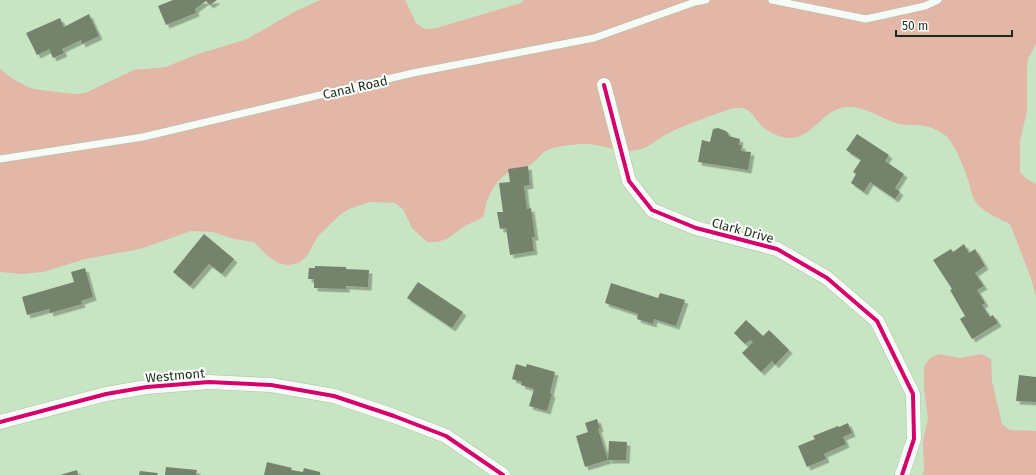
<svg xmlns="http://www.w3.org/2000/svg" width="1036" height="475" viewBox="0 0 1036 475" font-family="'Fira Sans',sans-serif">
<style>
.forest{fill:#e2b7a7}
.building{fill:#74836c;filter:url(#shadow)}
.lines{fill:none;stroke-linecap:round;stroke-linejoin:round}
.lane-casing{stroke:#aac1a6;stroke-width:8}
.street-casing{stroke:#aac1a6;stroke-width:15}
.lane{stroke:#f7fbf6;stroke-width:7}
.street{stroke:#f7fbf6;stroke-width:14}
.cycleway-casing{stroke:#fff;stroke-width:6}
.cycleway{stroke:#d6006c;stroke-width:4}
.labels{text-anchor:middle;stroke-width:4;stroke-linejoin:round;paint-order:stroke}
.street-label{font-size:13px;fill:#1a2e17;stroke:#fff}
</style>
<defs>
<filter id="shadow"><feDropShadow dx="3.5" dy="3.5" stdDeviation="0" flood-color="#0004"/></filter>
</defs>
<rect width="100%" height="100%" fill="#c8e5c3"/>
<g class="forest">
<path d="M 320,0 L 405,0 L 416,23 L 425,29 L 436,28 L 521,3 L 524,0 L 1036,0 L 1036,44 L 1028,59 L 1027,68 L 1027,111 L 1020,141 L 1020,172 L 1027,179 L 1036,184 L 1036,297 L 1031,278 L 1010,224 C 998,218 983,212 975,201 C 972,196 970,188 969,182 C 964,169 956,145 946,136 C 941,132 931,127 925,126 C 917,124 908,126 899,124 C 880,119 862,103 841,108 C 820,114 812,138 789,138 C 779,138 766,131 760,124 C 752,115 751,107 735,108 C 729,109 722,112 716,114 C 699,120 682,126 665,135 C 656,140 648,148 637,150 C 620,154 603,144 585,144 C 575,144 553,146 544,152 C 539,156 535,162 530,165 C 524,168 517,169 511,171 C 495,179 485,200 484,217 L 465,226 L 447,239 L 437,242 L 427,242 L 412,228 L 403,209 L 395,203 L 371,202 L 351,208 L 342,213 L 318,236 L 307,256 L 299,263 L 288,265 L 278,263 L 269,257 L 254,242 L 234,239 L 213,232 L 191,231 L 140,249 L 85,259 L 43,272 L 22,274 L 0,272 L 0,69 L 11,78 L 30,88 L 41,90 L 74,94 L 85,93 L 134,70 L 166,67 L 195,55 L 247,39 L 294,12 Z"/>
<polygon points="939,354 960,358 981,354 991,359 992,381 1002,424 1010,430 1036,431 1036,475 922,475 924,471 923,440 928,419 924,388 924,366 930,358"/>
</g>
<g class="building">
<polygon points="173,0 217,0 210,5 206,1 195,9 196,13 166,25 158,6"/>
<polygon points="89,14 99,36 82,44 81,40 62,49 64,53 53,58 49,49 37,55 26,33 60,18 64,27"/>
<polygon points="718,128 726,131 729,134 728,136 740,139 739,145 742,145 741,151 751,152 748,170 698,162 702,140 710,142 713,129"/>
<polygon points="857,134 889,155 885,161 904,174 895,188 900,192 895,199 870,182 864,192 851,183 856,174 853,172 861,160 846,150"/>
<polygon points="528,166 530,185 524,186 527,209 531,208 535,237 532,237 534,251 510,255 506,228 500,229 497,212 503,212 499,183 510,182 508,169"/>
<polygon points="204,234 234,259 222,274 209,264 190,286 173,272"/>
<polygon points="964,244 969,253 975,249 985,266 975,273 984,286 977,290 985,303 982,305 990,317 993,315 998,323 972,339 960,319 965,316 950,290 952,289 933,260 951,249 953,252"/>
<polygon points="315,266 346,267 346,269 369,270 368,287 346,286 346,289 314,288 314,279 308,279 309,268 315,268"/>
<polygon points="85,268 93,297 81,301 82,304 50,313 49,309 27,315 22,297 74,282 71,272"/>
<polygon points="418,282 463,312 452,328 407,298"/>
<polygon points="611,283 658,298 660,293 685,300 676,326 654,319 653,324 637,319 638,314 605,303"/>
<polygon points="746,320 763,336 769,330 789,350 775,365 772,361 761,372 742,353 753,342 750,340 745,344 734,333"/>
<polygon points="516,364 526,367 527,364 555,372 550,393 552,394 547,411 529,406 534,389 521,385 522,382 512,379"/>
<polygon points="1019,375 1036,377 1036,402 1016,401"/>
<polygon points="597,419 600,428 598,429 608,460 585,467 576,436 588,432 585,423"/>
<polygon points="848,423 852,433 843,437 846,444 824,454 826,459 807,467 798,446 815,439 813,436 838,426 839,427"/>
<polygon points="609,441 627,442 626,460 608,460"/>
<polygon points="267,462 292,468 291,470 303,472 304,468 320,472 320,475 264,475"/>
<polygon points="166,467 197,470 196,475 165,475"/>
<polygon points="77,470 78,475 60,475"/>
<polygon points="140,471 158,473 157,475 139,475"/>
</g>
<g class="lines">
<g class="lane-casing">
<g id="lane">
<polyline points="772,0 866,19 925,6 938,0"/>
<polyline points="0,159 143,137 413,73 594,38 695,2 706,0"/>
</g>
</g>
<g class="street-casing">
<g id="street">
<polyline points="604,85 629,181 652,210 696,228 777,249 827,278 877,321 913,394 914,439 902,475"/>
<polyline points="0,422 106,394 147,387 209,382 271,385 334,396 394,416 446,436 503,475"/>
</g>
</g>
<use href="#lane" class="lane"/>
<use href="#street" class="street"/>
<g class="cycleway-casing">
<g id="cycleway">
<polyline points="604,85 629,181 652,210 696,228 777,249 827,278 877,321 913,394 914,439 902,475"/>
<polyline points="0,422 106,394 147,387 209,382 271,385 334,396 394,416 446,436 503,475"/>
</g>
</g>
<use href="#cycleway" class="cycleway"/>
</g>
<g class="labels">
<g class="street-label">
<text transform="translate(355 87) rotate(-13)" y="5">Canal Road</text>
<text transform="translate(743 230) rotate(15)" y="5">Clark Drive</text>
<text transform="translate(175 375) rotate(-5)" y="5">Westmont</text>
</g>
</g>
<path d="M896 30v6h116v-6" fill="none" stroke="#1a2e17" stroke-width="2"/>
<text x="902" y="30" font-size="12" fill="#1a2e17" stroke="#ffffff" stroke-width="3" paint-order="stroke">50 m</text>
</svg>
